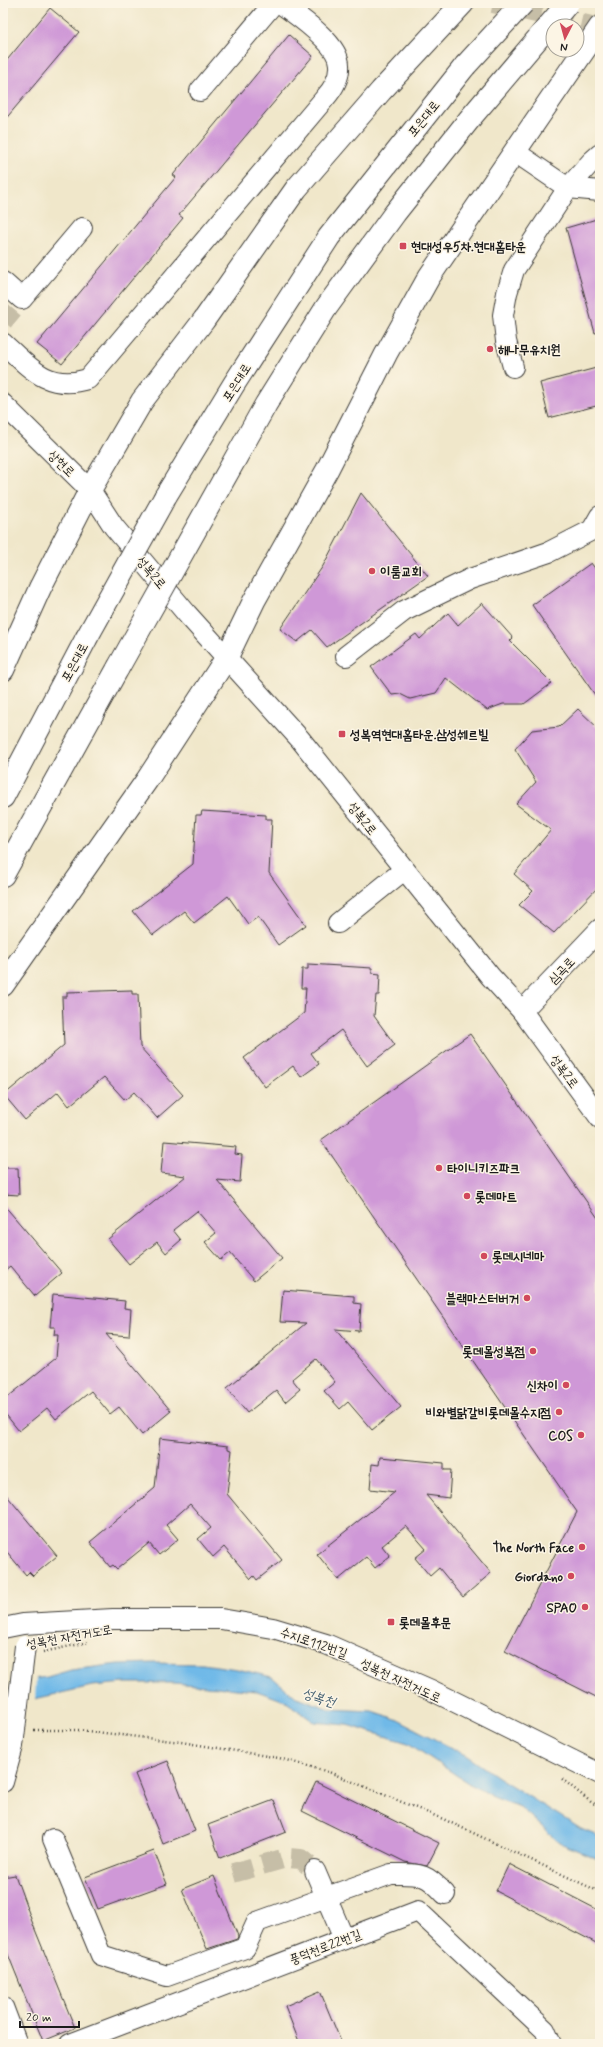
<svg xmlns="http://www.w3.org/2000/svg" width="603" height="2047" viewBox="0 0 603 2047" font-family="Mynerve,'Poor Story',sans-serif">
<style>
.water{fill:#70b9e8;stroke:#466a82}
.pier{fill:#f0e7ca}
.building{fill:#cf98d7}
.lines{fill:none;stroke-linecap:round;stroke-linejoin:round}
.minor-tunnel{stroke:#c6bea7;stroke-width:20;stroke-dasharray:20 10;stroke-linecap:butt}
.minor-casing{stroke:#3c3a36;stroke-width:22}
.major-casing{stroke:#3c3a36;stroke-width:24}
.path{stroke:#3c3a36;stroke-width:2.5;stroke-dasharray:1 3;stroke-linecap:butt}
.minor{stroke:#fff;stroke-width:20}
.major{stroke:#fff;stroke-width:22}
.minor-bridge-casing{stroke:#3c3a36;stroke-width:22;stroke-linecap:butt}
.major-bridge-casing{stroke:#3c3a36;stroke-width:24;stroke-linecap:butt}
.minor-bridge{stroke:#fff;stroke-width:20}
.major-bridge{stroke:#fff;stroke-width:22}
.poi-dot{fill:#d1495b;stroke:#fcf5e5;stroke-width:1.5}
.labels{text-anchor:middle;stroke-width:3;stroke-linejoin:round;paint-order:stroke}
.street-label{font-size:13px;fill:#1c1c1c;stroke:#fcf5e5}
.poi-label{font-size:13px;font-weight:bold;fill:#1c1c1c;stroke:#fcf5e5;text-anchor:start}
.water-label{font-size:14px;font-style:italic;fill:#3e5b6e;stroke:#fcf5e5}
</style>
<rect width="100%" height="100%" fill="#fcf5e5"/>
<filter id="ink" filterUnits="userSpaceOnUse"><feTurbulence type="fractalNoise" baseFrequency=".025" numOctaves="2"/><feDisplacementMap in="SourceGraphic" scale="8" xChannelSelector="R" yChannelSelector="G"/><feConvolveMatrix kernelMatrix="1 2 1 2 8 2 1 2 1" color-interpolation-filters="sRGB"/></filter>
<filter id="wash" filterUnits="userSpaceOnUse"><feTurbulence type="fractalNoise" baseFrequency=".012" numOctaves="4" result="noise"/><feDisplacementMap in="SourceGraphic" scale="16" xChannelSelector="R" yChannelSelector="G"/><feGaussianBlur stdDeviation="0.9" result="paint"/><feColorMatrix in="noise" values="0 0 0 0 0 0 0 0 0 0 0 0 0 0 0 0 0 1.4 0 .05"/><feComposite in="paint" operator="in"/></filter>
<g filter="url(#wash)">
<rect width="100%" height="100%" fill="#f0e7ca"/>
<polygon class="water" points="153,1663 203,1664 237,1669 272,1677 295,1696 329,1709 372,1711 396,1719 467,1756 499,1778 581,1829 600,1837 600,1860 560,1843 520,1807 493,1797 468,1783 408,1743 347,1725 314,1722 285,1701 257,1691 175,1683 125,1683 92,1686 3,1706 3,1683 47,1677 71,1670 118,1664"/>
<polygon class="pier" points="36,1677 35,1701 3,1708 3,1681"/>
<g id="blocks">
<g class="building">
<polygon points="50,8 79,32 3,122 3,65"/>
<polygon points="289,35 313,56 179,215 183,218 62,364 37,344 176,177 173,175"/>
<polygon points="600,218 600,332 595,333 566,228"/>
<polygon points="600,367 600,405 549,418 540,383"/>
<polygon points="361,493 428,576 327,647 312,630 297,642 280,629 323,566"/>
<polygon points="591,563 600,575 600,702 532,605"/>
<polygon points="482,603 513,638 510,641 552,683 524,704 503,704 487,710 446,678 436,693 410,699 400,694 392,695 371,667 416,634 420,639 448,613 458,625"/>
<polygon points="578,709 600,730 600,885 554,933 519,905 533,891 514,874 551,830 516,804 536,782 515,749 532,730 559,727"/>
<polygon points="202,811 266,815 266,819 272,819 269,873 306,925 278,945 258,917 248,924 228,896 194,923 184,911 153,935 133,911 193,864 196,815 201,815"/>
<polygon points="308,964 372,968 372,973 380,974 379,995 376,995 374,1016 395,1045 367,1066 341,1030 311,1053 319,1064 301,1077 293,1066 265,1087 244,1058 304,1013 306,988 301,988 302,969 308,969"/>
<polygon points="132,990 132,994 138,994 140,1047 183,1095 157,1118 134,1092 125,1100 104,1077 69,1106 58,1092 25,1120 4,1095 64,1045 62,997 67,997 67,992"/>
<polygon points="470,1034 600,1221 600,1699 505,1651 577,1512 321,1140"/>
<polygon points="164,1141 236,1147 235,1154 242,1155 240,1182 217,1180 282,1258 254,1281 230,1253 221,1260 205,1242 216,1233 197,1211 173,1230 181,1240 166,1253 157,1242 129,1264 108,1239 186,1176 161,1173"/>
<polygon points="3,1168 18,1168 19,1195 3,1194"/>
<polygon points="3,1204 62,1273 35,1296 10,1266 3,1272"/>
<polygon points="283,1290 354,1296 354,1303 361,1304 359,1331 335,1329 401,1407 372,1430 348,1402 340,1409 324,1391 335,1382 316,1359 292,1379 300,1389 285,1402 276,1390 247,1413 227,1388 306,1323 280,1322"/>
<polygon points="53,1294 125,1301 124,1308 131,1309 129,1336 106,1334 171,1411 142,1435 119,1407 110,1414 91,1391 56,1419 47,1408 19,1431 3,1411 3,1401 56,1358 58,1335 54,1335 55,1327 50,1327"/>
<polygon points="160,1438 228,1446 228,1449 232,1450 227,1494 282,1560 257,1580 254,1576 251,1579 224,1547 213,1557 198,1539 211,1528 190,1504 166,1525 178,1539 159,1555 149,1543 117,1569 113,1565 110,1567 90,1542 155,1488"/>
<polygon points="380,1457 444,1463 444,1470 451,1470 449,1498 426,1495 491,1573 463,1597 439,1568 430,1576 415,1558 426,1549 406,1526 382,1546 390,1556 375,1568 366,1557 338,1580 317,1554 395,1492 370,1489 372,1464 379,1465"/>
<polygon points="3,1491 57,1556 33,1576 29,1572 26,1575 3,1547"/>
<polygon points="168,1761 195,1831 163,1844 135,1774"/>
<polygon points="316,1782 439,1843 427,1866 405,1862 302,1811"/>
<polygon points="274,1800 286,1832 220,1858 208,1825"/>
<polygon points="154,1851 167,1884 98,1909 85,1877"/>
<polygon points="509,1864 600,1911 600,1945 496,1891"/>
<polygon points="15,1875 34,1927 75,2028 43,2041 3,1942 3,1877"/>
<polygon points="214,1876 238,1936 237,1939 207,1949 182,1889"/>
<polygon points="320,1991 342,2044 300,2044 285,2006"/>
</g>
</g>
</g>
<g filter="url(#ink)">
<use href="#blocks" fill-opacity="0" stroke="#3c3a36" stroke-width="1"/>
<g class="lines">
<g class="minor-tunnel">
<polyline points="493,3 600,28"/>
<polyline points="3,321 13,309"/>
<polyline points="233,1873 286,1858 301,1859 315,1871"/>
</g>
<g class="minor-casing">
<g id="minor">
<polyline points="200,91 274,3"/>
<polyline points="515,152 568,188 600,191"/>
<polyline points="3,282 22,299 82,228"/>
<path d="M 3,343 C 30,368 47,391 88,379 L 325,98 C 333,89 340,77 339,65 C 339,43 296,15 280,3"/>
<polyline points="513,367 506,341 503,315 507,293 514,270 568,188 592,161 600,154"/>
<polyline points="3,404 90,490 114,527 187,614 300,739 490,976 522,1011 600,1118"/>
<polyline points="346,656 404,611 470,579 549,552 592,530 600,516"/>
<polyline points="338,923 404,870"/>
<polyline points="522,1011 600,929"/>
<polyline points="3,1628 23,1624 113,1619 221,1619 273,1628 326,1644 431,1690 600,1774"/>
<polyline points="3,1782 13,1746"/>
<path d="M 53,1839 L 101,1955 L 167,1976 L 245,1948 L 257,1922 L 391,1874 C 420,1874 425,1872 445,1894"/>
<polyline points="315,1871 344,1939"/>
<polyline points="3,2007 17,2044"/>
<polyline points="70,2044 418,1911 545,2030 551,2044"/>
</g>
</g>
<g class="major-casing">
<g id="major">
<polyline points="165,497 234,384 329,237 465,66"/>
<polyline points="3,670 40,588 90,490 142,401 204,320 296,189 381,91 463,3"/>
<polyline points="3,797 86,639"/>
<polyline points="3,875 118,668"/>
<polyline points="3,985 147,780 227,657 254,601 327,470 386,354 429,277 600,27"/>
</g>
</g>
<g class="path">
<polyline points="43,1652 89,1642"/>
<polyline points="34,1730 79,1730 181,1742 279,1758 329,1772 443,1819 600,1892"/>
<polyline points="562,1779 591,1802 600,1807"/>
</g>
<use href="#minor" class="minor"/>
<use href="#major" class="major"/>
<g class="minor-bridge-casing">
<polyline id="minor-bridge" points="13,1746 25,1646"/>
</g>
<g class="major-bridge-casing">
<g id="major-bridge">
<polyline points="465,66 523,3"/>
<polyline points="86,639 165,497"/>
<polyline points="118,668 266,404 326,308 395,213 472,116 568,3"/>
</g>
</g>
<use href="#minor-bridge" class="minor-bridge"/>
<use href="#major-bridge" class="major-bridge"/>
</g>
</g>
<g class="poi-dot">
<rect x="399" y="242" width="8" height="8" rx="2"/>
<circle cx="490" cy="349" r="4"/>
<circle cx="372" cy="571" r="4"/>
<rect x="338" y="730" width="8" height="8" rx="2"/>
<circle cx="439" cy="1168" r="4"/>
<circle cx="467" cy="1196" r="4"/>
<circle cx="484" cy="1256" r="4"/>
<circle cx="527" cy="1298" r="4"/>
<circle cx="533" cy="1351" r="4"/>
<circle cx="566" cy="1385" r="4"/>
<circle cx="559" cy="1412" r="4"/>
<circle cx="581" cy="1435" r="4"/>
<circle cx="582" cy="1547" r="4"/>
<circle cx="571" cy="1576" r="4"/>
<circle cx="585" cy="1607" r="4"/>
<rect x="387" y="1618" width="8" height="8" rx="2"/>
</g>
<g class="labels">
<g class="street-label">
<text transform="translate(423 118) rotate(-51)" y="5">포은대로</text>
<text transform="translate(236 382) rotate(-58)" y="5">포은대로</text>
<text transform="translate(62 463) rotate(45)" y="5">상현로</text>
<text transform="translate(152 572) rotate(50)" y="5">성복2로</text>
<text transform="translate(74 662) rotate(-62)" y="5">포은대로</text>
<text transform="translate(363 818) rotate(52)" y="5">성복2로</text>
<text transform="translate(561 970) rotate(-46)" y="5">심곡로</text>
<text transform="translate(565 1071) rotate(54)" y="5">성복2로</text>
<text transform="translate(69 1636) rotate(-10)" y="5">성복천 자전거도로</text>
<text transform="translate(314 1642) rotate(19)" y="5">수지로112번길</text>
<text transform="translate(401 1680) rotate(25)" y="5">성복천 자전거도로</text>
<text transform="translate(325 1946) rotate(-21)" y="5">풍덕천로22번길</text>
</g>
<g class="poi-label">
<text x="411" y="251">현대성우5차.현대홈타운</text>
<text x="498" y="354">해나무유치원</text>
<text x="380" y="576">이룸교회</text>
<text x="350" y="739">성복역현대홈타운.삼성쉐르빌</text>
<text x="447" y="1173">타이니키즈파크</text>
<text x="475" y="1201">롯데마트</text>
<text x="492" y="1261">롯데시네마</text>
<text x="519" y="1303" text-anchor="end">블랙마스터버거</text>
<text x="525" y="1356" text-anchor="end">롯데몰성복점</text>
<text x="558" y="1390" text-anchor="end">신차이</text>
<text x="551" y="1417" text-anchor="end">비와별닭갈비롯데몰수지점</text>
<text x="573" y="1440" text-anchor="end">COS</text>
<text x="574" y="1552" text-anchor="end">The North Face</text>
<text x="563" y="1581" text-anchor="end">Giordano</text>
<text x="577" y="1612" text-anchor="end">SPAO</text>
<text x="399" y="1627">롯데몰후문</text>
</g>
<g class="water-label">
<text transform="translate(319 1697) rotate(18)" y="5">성복천</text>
</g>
</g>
<rect width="603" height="2047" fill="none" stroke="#fcf5e5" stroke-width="16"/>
<g transform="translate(565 38) rotate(186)"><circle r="19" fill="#fcf5e5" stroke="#a29e95"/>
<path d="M0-3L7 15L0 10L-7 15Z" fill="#d1495b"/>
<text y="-6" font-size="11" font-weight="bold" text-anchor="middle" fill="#1c1c1c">N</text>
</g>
<path d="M20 2021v6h59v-6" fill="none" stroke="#1c1c1c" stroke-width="2"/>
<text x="26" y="2021" font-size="12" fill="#1c1c1c" stroke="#fcf5e5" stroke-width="3" paint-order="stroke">20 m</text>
</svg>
